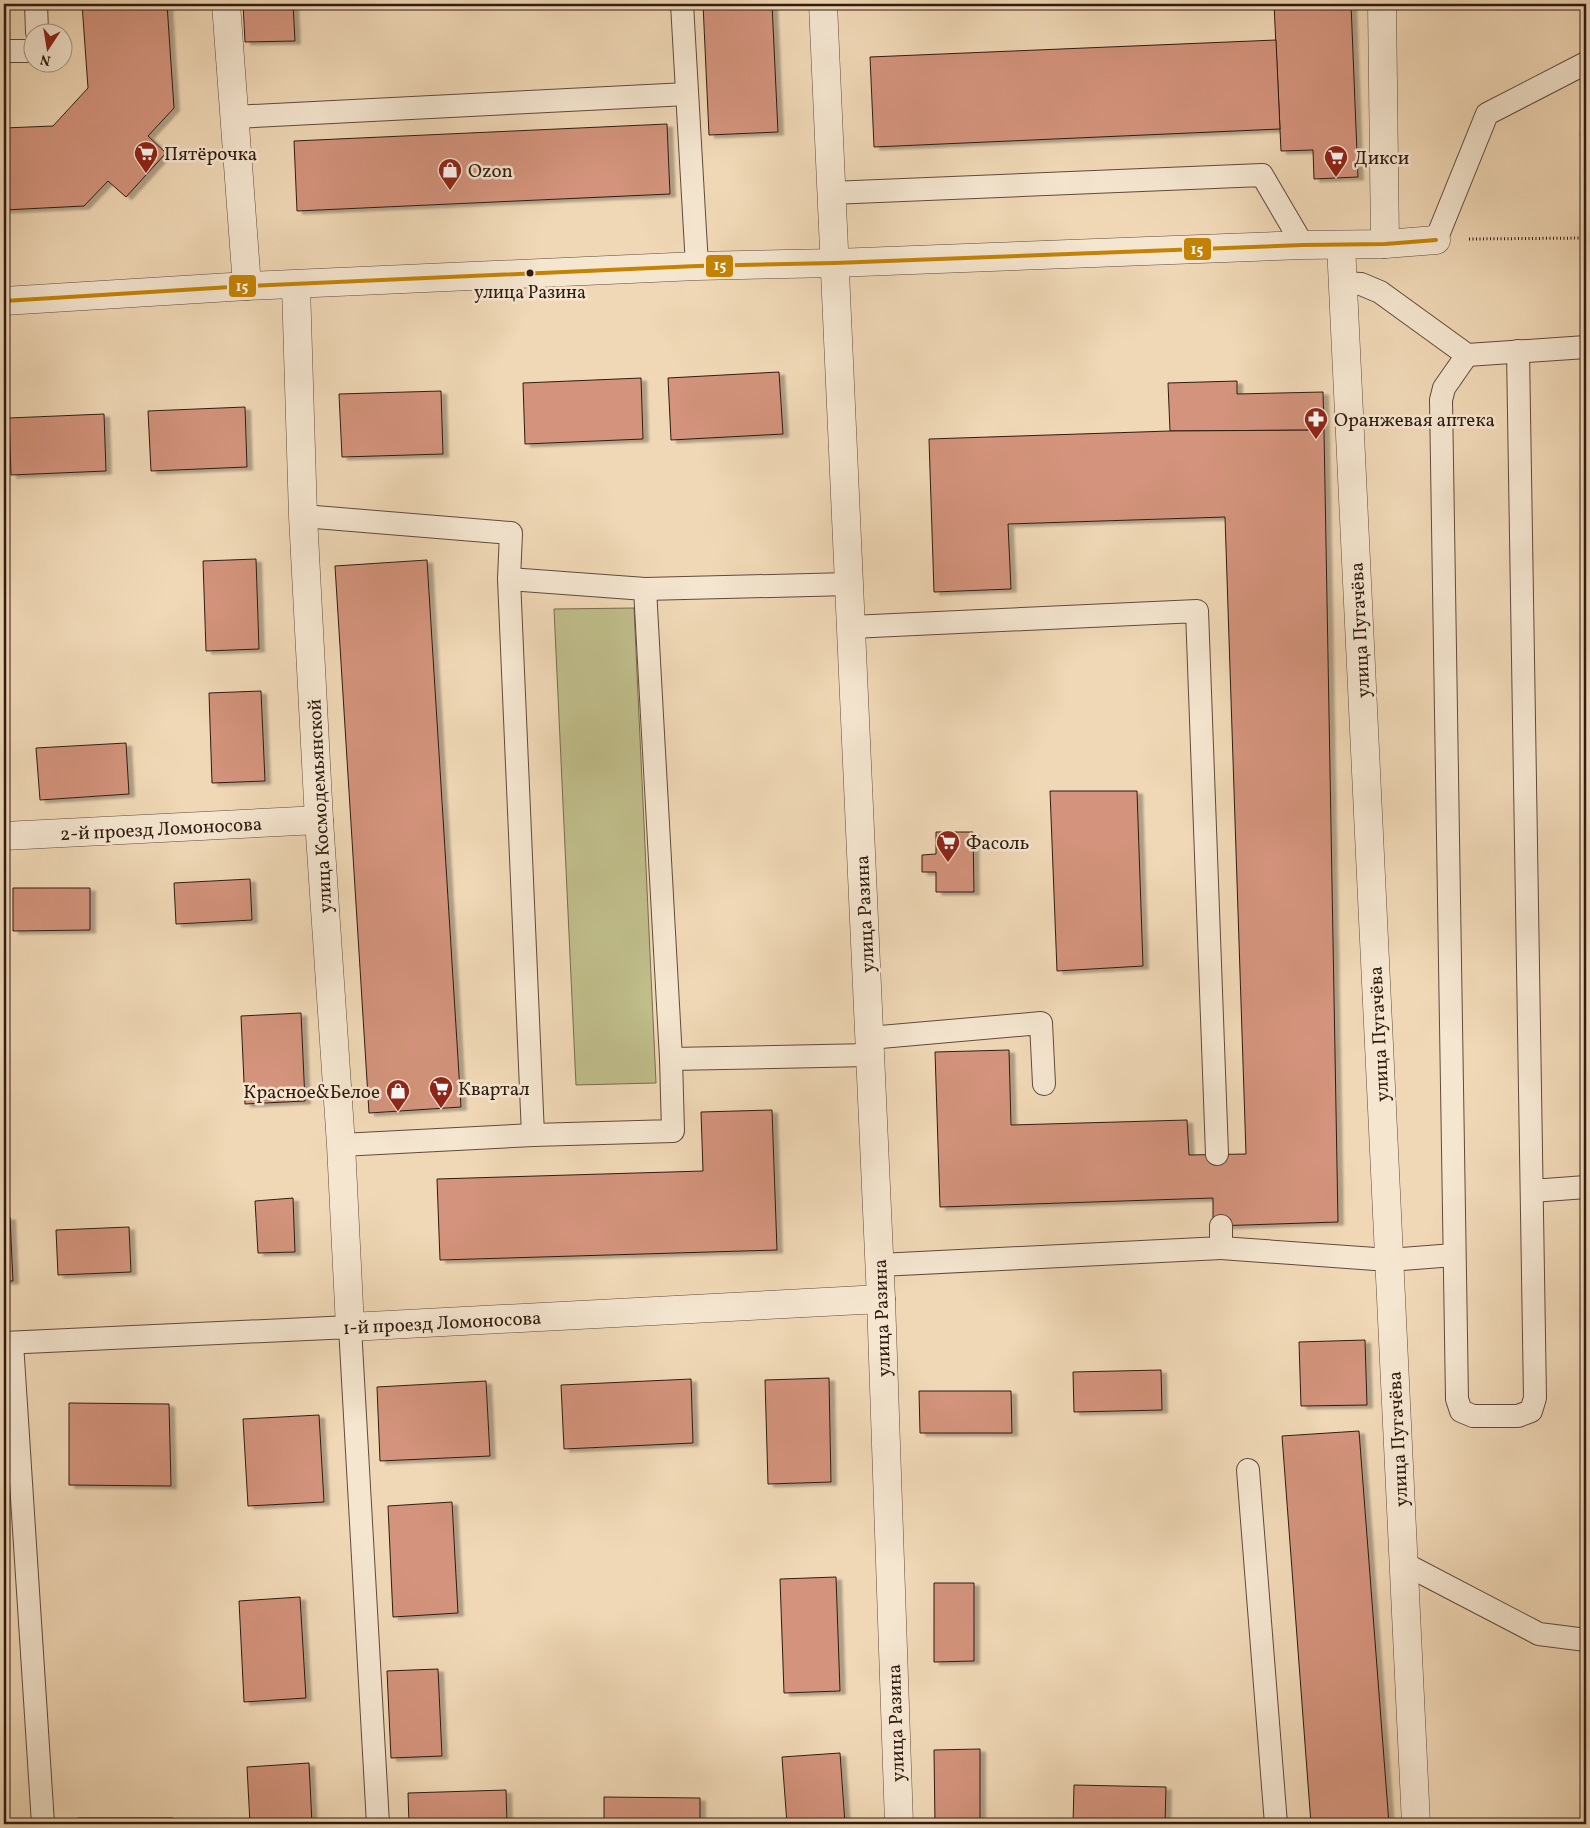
<svg xmlns="http://www.w3.org/2000/svg" width="1590" height="1828" viewBox="0 0 1590 1828" font-family="Vollkorn,serif">
<style>
.green{fill:#bfbd8a;stroke:#786c4e}
.building{fill:#d3937b;stroke:#301b11;filter:url(#shadow)}
.lines{fill:none;stroke-linecap:round;stroke-linejoin:round}
.service-casing{stroke:#604a3a;stroke-width:24}
.minor-casing{stroke:#604a3a;stroke-width:29}
.tertiary-casing{stroke:#604a3a;stroke-width:29}
.path{stroke:#301b11;stroke-width:3;stroke-dasharray:1 2.5;stroke-linecap:butt}
.service{stroke:#f5e6d0;stroke-width:22}
.minor{stroke:#f5e6d0;stroke-width:28}
.tertiary{stroke:#f5e6d0;stroke-width:28}
.bus-1-casing{stroke:#f5e6d0;stroke-width:8}
.bus-1{stroke:#c58304;stroke-width:4}
.bus-dot{fill:#301b11;stroke:#f5e6d0;stroke-width:2}
.labels{text-anchor:middle;stroke-width:5;stroke-linejoin:round;paint-order:stroke}
.bus-label{font-size:18px;fill:#301b11;stroke:#f5e6d0}
.poi-label{font-size:19px;fill:#301b11;stroke:#f5e6d0;text-anchor:start}
.street-label{font-size:19px;fill:#301b11;stroke:#f5e6d0}
.line-badge{stroke:#f5e6d0;stroke-width:2}
.badge-label{font-size:14px;text-anchor:middle;font-weight:bold;fill:#fff}
</style>
<defs>
<filter id="shadow"><feDropShadow dx="5.5" dy="3" stdDeviation="1" flood-color="#0004"/></filter>
</defs>
<rect width="100%" height="100%" fill="#f0d8b6"/>
<filter id="stains"><feTurbulence type="fractalNoise" baseFrequency=".004" numOctaves="4"/><feColorMatrix values="0 0 0 0 .2 0 0 0 0 .09 0 0 0 0 .02 0 0 0 .5 -.17"/></filter>
<radialGradient id="worn" r=".72"><stop offset=".6" stop-color="#630" stop-opacity="0"/><stop offset="1" stop-color="#630" stop-opacity=".3"/></radialGradient>
<polygon class="green" points="634,608 656,1083 576,1085 554,609"/>
<g class="building">
<polygon points="82,4 167,4 174,108 148,136 166,153 126,197 108,181 84,206 4,210 4,128 53,126 88,88"/>
<polygon points="243,4 293,4 295,41 245,42"/>
<polygon points="703,4 772,4 778,132 709,135"/>
<polygon points="1274,4 1351,4 1358,177 1314,179 1313,150 1281,151"/>
<polygon points="1510,4 1583,4 1510,6"/>
<polygon points="1276,40 1280,129 874,147 870,57"/>
<polygon points="667,124 670,194 297,211 294,141"/>
<polygon points="1586,129 1586,150 1580,134"/>
<polygon points="779,372 783,434 671,440 668,378"/>
<polygon points="641,378 643,439 525,444 523,383"/>
<polygon points="1237,381 1237,394 1323,392 1324,430 1170,431 1168,383"/>
<polygon points="441,391 443,454 342,457 339,394"/>
<polygon points="245,407 247,467 151,471 148,411"/>
<polygon points="104,414 106,471 11,475 9,418"/>
<polygon points="1324,430 1338,1222 1213,1226 1213,1198 940,1207 935,1052 1009,1050 1011,1125 1187,1120 1189,1155 1246,1154 1225,517 1008,524 1011,589 934,592 929,439 1170,431"/>
<polygon points="256,559 259,649 206,651 203,561"/>
<polygon points="427,560 461,1107 369,1113 335,566"/>
<polygon points="261,691 265,781 212,783 209,693"/>
<polygon points="126,743 129,794 40,800 36,748"/>
<polygon points="1050,791 1137,791 1143,966 1057,971"/>
<polygon points="936,832 973,832 974,892 936,892 936,872 922,872 922,855 936,854"/>
<polygon points="250,879 252,920 176,924 174,883"/>
<polygon points="13,888 90,888 90,930 13,931"/>
<polygon points="301,1013 305,1101 245,1104 241,1016"/>
<polygon points="772,1110 777,1250 440,1260 437,1179 703,1171 701,1112"/>
<polygon points="293,1198 295,1252 258,1253 255,1201"/>
<polygon points="4,1217 10,1217 13,1281 4,1281"/>
<polygon points="129,1227 131,1272 58,1275 56,1230"/>
<polygon points="1365,1340 1367,1405 1301,1406 1299,1342"/>
<polygon points="1161,1370 1162,1410 1074,1412 1073,1372"/>
<polygon points="829,1378 831,1482 768,1484 765,1380"/>
<polygon points="691,1379 693,1443 564,1449 561,1385"/>
<polygon points="486,1381 490,1456 380,1461 377,1387"/>
<polygon points="919,1391 1011,1391 1012,1433 920,1433"/>
<polygon points="69,1403 169,1404 171,1486 69,1485"/>
<polygon points="319,1415 324,1502 248,1506 243,1419"/>
<polygon points="1359,1431 1389,1824 1311,1824 1282,1436"/>
<polygon points="452,1502 458,1613 393,1617 388,1506"/>
<polygon points="836,1577 840,1691 784,1693 780,1579"/>
<polygon points="934,1583 974,1583 974,1661 934,1662"/>
<polygon points="300,1597 306,1698 244,1702 239,1601"/>
<polygon points="438,1669 442,1756 391,1758 387,1671"/>
<polygon points="980,1749 980,1824 935,1824 934,1750"/>
<polygon points="840,1753 845,1824 787,1824 782,1757"/>
<polygon points="309,1763 312,1824 250,1824 247,1767"/>
<polygon points="1074,1785 1166,1787 1165,1824 1073,1824"/>
<polygon points="506,1790 507,1824 409,1824 408,1793"/>
<polygon points="604,1797 700,1798 700,1824 604,1824"/>
<polygon points="78,1818 173,1818 173,1824 79,1824"/>
</g>
<g class="lines">
<g class="service-casing">
<g id="service">
<polyline points="36,4 37,32"/>
<polyline points="682,4 697,266"/>
<polyline points="4,51 32,51"/>
<polyline points="234,117 687,94"/>
<polyline points="831,193 1262,175 1303,245"/>
<polyline points="1436,240 1487,114 1586,63"/>
<polyline points="1343,283 1361,284 1380,292 1467,355 1586,347"/>
<polyline points="1467,355 1444,388 1441,400 1457,1399 1461,1411 1473,1416 1518,1416 1531,1411 1535,1398 1518,351"/>
<polyline points="303,516 511,533 509,579 533,1135"/>
<polyline points="509,579 645,589 849,584"/>
<polyline points="645,589 671,1059 870,1055"/>
<polyline points="851,627 1197,611 1217,1154"/>
<polyline points="869,1038 1041,1023 1044,1084"/>
<polyline points="341,1145 533,1135 673,1131 671,1059"/>
<polyline points="1532,1191 1586,1187"/>
<polyline points="1221,1248 1389,1260 1454,1255"/>
<polyline points="880,1265 1221,1248 1221,1226"/>
<polyline points="4,1343 350,1327 378,1824"/>
<polyline points="12,1343 43,1824"/>
<polyline points="1248,1470 1276,1824"/>
<polyline points="1403,1563 1539,1634 1586,1640"/>
</g>
</g>
<g class="minor-casing">
<g id="minor">
<polyline points="226,4 247,286"/>
<polyline points="1382,4 1385,244"/>
<polyline points="1341,245 1416,1824"/>
<polyline points="296,286 303,516 319,820 341,1145 350,1327 881,1299"/>
<polyline points="4,301 247,286 697,266 835,263 1303,245 1385,244 1436,240"/>
<polyline points="4,836 319,820"/>
</g>
</g>
<g class="tertiary-casing">
<polyline id="tertiary" points="823,4 881,1299 899,1824"/>
</g>
<polyline class="path" points="1469,239 1586,238"/>
<use href="#service" class="service"/>
<use href="#minor" class="minor"/>
<use href="#tertiary" class="tertiary"/>
<g class="bus-1-casing">
<polyline id="bus-1" points="4,301 247,286 697,266 835,263 1303,245 1385,244 1436,240"/>
</g>
<use href="#bus-1" class="bus-1"/>
</g>
<defs>
<g id="supermarket-pin" transform="scale(1.25)"><path d="M0 17L-7.5 6A9.5 9.5 0 1 1 7.5 6Z" fill="#8f2418" stroke="#f5e6d0"/><path d="M-6-5.5h2.5l.6 2H6L4.5 2H-2.5L-4.4-4H-6ZM-1.5 3.2a1.3 1.3 0 1 0 .1 0ZM3 3.2a1.3 1.3 0 1 0 .1 0Z" fill="#fff"/></g>
<g id="shop-pin" transform="scale(1.25)"><path d="M0 17L-7.5 6A9.5 9.5 0 1 1 7.5 6Z" fill="#8f2418" stroke="#f5e6d0"/><path d="M-5-2.5h2.3a2.7 3.5 0 0 1 5.4 0H5L5.5 6h-11ZM-1.5-2.5h3a1.5 2.3 0 0 0-3 0Z" fill="#fff"/></g>
<g id="pharmacy-pin" transform="scale(1.25)"><path d="M0 17L-7.5 6A9.5 9.5 0 1 1 7.5 6Z" fill="#8f2418" stroke="#f5e6d0"/><path d="M-2-6h4v4h4v4h-4v4h-4v-4h-4v-4h4Z" fill="#fff"/></g>
</defs>
<g fill-rule="evenodd">
<use href="#supermarket-pin" x="146" y="153"/>
<use href="#supermarket-pin" x="1336" y="157"/>
<use href="#shop-pin" x="450" y="170"/>
<use href="#pharmacy-pin" x="1316" y="419"/>
<use href="#supermarket-pin" x="948" y="842"/>
<use href="#supermarket-pin" x="441" y="1088"/>
<use href="#shop-pin" x="398" y="1091"/>
</g>
<circle class="bus-dot" cx="530" cy="273" r="4.5"/>
<g class="labels">
<g class="bus-label">
<text x="530" y="298">улица Разина</text>
</g>
<g class="poi-label">
<text x="164" y="160">Пятёрочка</text>
<text x="1354" y="164">Дикси</text>
<text x="468" y="177">Ozon</text>
<text x="1334" y="426">Оранжевая аптека</text>
<text x="966" y="849">Фасоль</text>
<text x="458" y="1095">Квартал</text>
<text x="380" y="1098" text-anchor="end">Красное&amp;Белое</text>
</g>
<g class="street-label">
<text transform="translate(1359 630) rotate(-93)" y="7">улица Пугачёва</text>
<text transform="translate(319 806) rotate(-93)" y="7">улица Космодемьянской</text>
<text transform="translate(161 828) rotate(-3)" y="7">2-й проезд Ломоносова</text>
<text transform="translate(864 914) rotate(-93)" y="7">улица Разина</text>
<text transform="translate(1378 1034) rotate(-93)" y="7">улица Пугачёва</text>
<text transform="translate(881 1318) rotate(-92)" y="7">улица Разина</text>
<text transform="translate(442 1322) rotate(-3)" y="7">1-й проезд Ломоносова</text>
<text transform="translate(1397 1439) rotate(-93)" y="7">улица Пугачёва</text>
<text transform="translate(895 1723) rotate(-92)" y="7">улица Разина</text>
</g>
</g>
<g class="line-badge">
<rect x="1183" y="237" width="29" height="24" rx="5" fill="#c58304"/>
<rect x="705" y="254" width="29" height="24" rx="5" fill="#c58304"/>
<rect x="228" y="274" width="29" height="24" rx="5" fill="#c58304"/>
</g>
<g class="badge-label">
<text x="1197" y="254">15</text>
<text x="720" y="270">15</text>
<text x="242" y="291">15</text>
</g>
<rect width="1590" height="1828" fill="none" stroke="#f0d8b6" stroke-width="20"/>
<rect x="5" y="5" width="1580" height="1818" fill="none" stroke="#301b11" stroke-width="2.5"/>
<rect x="10" y="10" width="1570" height="1808" fill="none" stroke="#301b11"/>
<g transform="translate(48 48) rotate(192)"><circle r="24" fill="#f5e6d0" stroke="#a69584"/>
<path d="M0-4L9 19L0 12L-9 19Z" fill="#8f2418"/>
<text y="-8" font-size="14" font-weight="bold" text-anchor="middle" fill="#301b11">N</text>
</g>
<rect width="100%" height="100%" filter="url(#stains)"/>
<rect width="100%" height="100%" fill="url(#worn)"/>
</svg>
